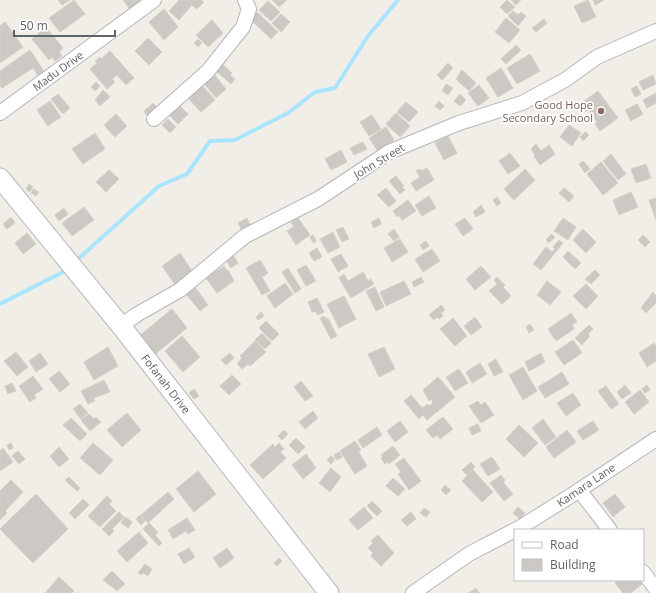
<svg xmlns="http://www.w3.org/2000/svg" width="656" height="593" viewBox="0 0 656 593" font-family="'Open Sans',sans-serif">
<style>
.lines{fill:none;stroke-linecap:round;stroke-linejoin:round}
.stream{stroke:#aae4ff;stroke-width:4}
.building{fill:#ccc9c5;stroke:#d6cfc6}
.street-casing{stroke:#b3b6ba;stroke-width:16}
.secondary-casing{stroke:#b4b8bc;stroke-width:21}
.street{stroke:#fff;stroke-width:14}
.secondary{stroke:#fff;stroke-width:19}
.education-dot{fill:#8d6e63;stroke:#fff;stroke-width:1.5}
.labels{text-anchor:middle;stroke-width:3.5;stroke-linejoin:round;paint-order:stroke}
.street-label{font-size:11px;fill:#5f6468;stroke:#fff}
.education-label{font-size:11px;fill:#785e54;stroke:#fff;text-anchor:end}
</style>
<rect width="100%" height="100%" fill="#f1eee8"/>
<g class="lines">
<g class="stream">
<polyline points="77,260 159,186 187,174 210,141 235,140 288,113 315,92 335,88 368,36 398,0"/>
<polyline points="0,304 63,272"/>
</g>
</g>
<g class="building">
<polygon points="58,0 70,0 62,5"/>
<polygon points="74,0 85,14 60,32 49,18"/>
<polygon points="123,0 145,0 131,11"/>
<polygon points="179,0 201,0 204,2 197,9 192,5 179,20 169,11"/>
<polygon points="272,0 287,0 279,7"/>
<polygon points="507,0 515,7 507,14 500,7"/>
<polygon points="511,0 521,0 516,5"/>
<polygon points="588,0 596,17 582,23 574,6"/>
<polygon points="593,0 604,0 595,5"/>
<polygon points="268,1 280,12 271,21 259,10"/>
<polygon points="164,9 178,27 164,40 149,22"/>
<polygon points="513,11 518,15 521,12 526,16 518,26 508,16"/>
<polygon points="257,12 278,32 271,39 250,19"/>
<polygon points="281,14 290,22 281,32 272,23"/>
<polygon points="506,18 520,30 509,43 495,32"/>
<polygon points="544,19 547,23 536,32 532,28"/>
<polygon points="212,20 223,33 208,47 196,35"/>
<polygon points="5,22 23,47 0,63 0,26"/>
<polygon points="46,27 63,48 59,52 62,56 55,61 52,57 49,60 32,39"/>
<polygon points="148,38 162,52 149,65 135,51"/>
<polygon points="198,39 202,43 198,47 194,43"/>
<polygon points="516,45 521,50 506,64 501,59"/>
<polygon points="30,50 45,73 39,77 33,68 2,88 0,86 0,71"/>
<polygon points="110,51 134,78 126,85 117,75 112,79 115,82 107,89 90,69 97,63 95,61 100,57 101,59"/>
<polygon points="530,54 540,71 517,84 507,68"/>
<polygon points="221,63 232,73 230,75 235,79 231,84 215,70"/>
<polygon points="448,63 453,68 442,80 437,75"/>
<polygon points="501,68 513,88 498,97 486,78"/>
<polygon points="462,70 476,83 469,91 456,79"/>
<polygon points="213,73 226,89 216,98 203,82"/>
<polygon points="653,75 656,84 643,90 639,82"/>
<polygon points="96,82 100,86 95,91 91,87"/>
<polygon points="200,83 215,100 201,112 186,96"/>
<polygon points="446,84 453,88 448,95 442,91"/>
<polygon points="479,85 489,98 478,106 468,93"/>
<polygon points="637,86 641,94 635,97 631,89"/>
<polygon points="103,90 110,97 100,106 95,100"/>
<polygon points="598,91 618,118 600,131 595,124 597,122 588,110 586,112 580,104"/>
<polygon points="656,93 656,103 647,108 643,100"/>
<polygon points="58,94 70,108 63,114 51,99"/>
<polygon points="460,94 466,100 460,106 454,101"/>
<polygon points="50,101 61,117 48,126 37,110"/>
<polygon points="439,101 444,106 440,110 435,106"/>
<polygon points="176,102 188,114 178,124 166,112"/>
<polygon points="406,102 418,112 409,122 397,112"/>
<polygon points="153,103 158,108 148,117 144,111"/>
<polygon points="637,104 643,114 631,121 625,110"/>
<polygon points="396,113 410,126 400,137 386,124"/>
<polygon points="116,114 127,126 115,137 104,125"/>
<polygon points="372,115 381,129 369,136 360,122"/>
<polygon points="168,119 176,127 170,133 162,125"/>
<polygon points="569,125 581,133 572,146 560,137"/>
<polygon points="386,127 394,140 377,150 369,138"/>
<polygon points="585,132 589,135 583,141 580,137"/>
<polygon points="95,133 105,149 83,164 72,149"/>
<polygon points="448,136 457,153 444,160 435,143"/>
<polygon points="363,142 367,149 354,155 350,148"/>
<polygon points="536,144 541,151 549,145 555,154 540,165 534,156 535,155 531,149"/>
<polygon points="341,150 347,162 331,170 325,159"/>
<polygon points="510,153 520,166 508,174 499,161"/>
<polygon points="611,154 626,174 618,180 603,161"/>
<polygon points="583,161 590,169 585,173 579,164"/>
<polygon points="601,162 618,183 603,195 587,174"/>
<polygon points="646,164 651,178 636,183 631,169"/>
<polygon points="427,168 434,180 416,191 411,183 420,177 416,171 420,169 421,171"/>
<polygon points="525,169 535,180 514,200 504,189"/>
<polygon points="109,170 119,179 106,192 96,182"/>
<polygon points="396,176 404,186 402,187 405,190 400,194 389,181"/>
<polygon points="29,184 33,187 29,192 26,189"/>
<polygon points="386,188 396,201 389,207 377,195"/>
<polygon points="564,188 574,196 569,202 559,193"/>
<polygon points="33,189 39,192 36,196 31,193"/>
<polygon points="631,192 638,207 619,215 613,200"/>
<polygon points="429,196 436,208 422,216 415,205"/>
<polygon points="497,197 501,203 497,206 493,200"/>
<polygon points="656,198 656,220 649,200"/>
<polygon points="408,200 416,211 402,220 399,215 397,217 393,211"/>
<polygon points="481,205 485,212 476,217 473,212"/>
<polygon points="84,207 94,220 72,236 62,223"/>
<polygon points="64,208 68,214 59,221 55,215"/>
<polygon points="11,217 15,223 7,229 3,224"/>
<polygon points="247,218 250,225 241,229 238,223"/>
<polygon points="298,218 310,235 296,245 287,231 294,226 291,223"/>
<polygon points="379,218 381,224 374,228 371,222"/>
<polygon points="465,218 473,229 463,236 455,224"/>
<polygon points="563,218 576,227 568,240 554,231"/>
<polygon points="343,227 349,239 342,242 336,230"/>
<polygon points="394,229 399,237 394,241 388,234"/>
<polygon points="583,229 596,242 586,253 573,240"/>
<polygon points="333,232 340,247 328,253 320,239"/>
<polygon points="27,233 36,244 23,254 15,243"/>
<polygon points="551,234 555,237 549,243 546,240"/>
<polygon points="313,235 316,241 313,243 310,237"/>
<polygon points="643,235 650,242 645,247 638,240"/>
<polygon points="400,239 408,252 392,262 384,248"/>
<polygon points="559,240 563,243 541,270 533,264 546,247 552,252 555,249 553,247"/>
<polygon points="426,241 429,246 423,250 420,245"/>
<polygon points="317,248 322,257 314,261 309,253"/>
<polygon points="432,249 440,261 423,272 415,259"/>
<polygon points="568,251 581,263 575,269 563,257"/>
<polygon points="231,252 238,263 231,268 224,257"/>
<polygon points="180,253 194,274 176,286 162,266"/>
<polygon points="341,254 348,266 338,272 331,259"/>
<polygon points="260,260 268,273 262,277 270,291 262,295 246,268"/>
<polygon points="306,265 316,281 306,286 297,270"/>
<polygon points="224,266 227,271 228,270 234,281 217,293 206,278"/>
<polygon points="481,266 491,277 475,290 466,279"/>
<polygon points="288,268 301,289 295,293 282,272"/>
<polygon points="595,270 600,275 591,284 585,279"/>
<polygon points="363,272 368,281 371,279 374,284 351,298 339,278 344,274 348,281"/>
<polygon points="421,277 424,282 414,287 412,282"/>
<polygon points="497,277 505,285 503,287 511,296 502,304 489,291 497,284 494,280"/>
<polygon points="404,281 411,294 386,306 380,292"/>
<polygon points="547,281 561,292 550,305 537,295"/>
<polygon points="285,283 293,294 275,308 267,296"/>
<polygon points="586,284 598,296 586,309 573,296"/>
<polygon points="195,287 208,305 200,311 186,294"/>
<polygon points="375,287 384,307 376,311 366,291"/>
<polygon points="653,292 656,296 656,303 646,313 641,308"/>
<polygon points="344,296 356,319 339,328 327,304"/>
<polygon points="317,298 324,312 318,315 315,311 312,312 308,302"/>
<polygon points="441,305 445,310 441,313 443,316 439,319 437,317 434,320 429,315"/>
<polygon points="172,309 187,328 153,356 138,337"/>
<polygon points="261,312 264,316 258,320 256,317"/>
<polygon points="571,313 577,322 572,325 574,329 556,341 548,329"/>
<polygon points="324,316 326,319 328,318 337,336 331,339 320,318"/>
<polygon points="475,317 482,327 471,335 464,326"/>
<polygon points="453,318 467,336 455,346 440,329"/>
<polygon points="266,321 279,334 272,341 259,328"/>
<polygon points="530,324 534,330 529,333 526,327"/>
<polygon points="589,325 593,329 588,334 590,336 582,345 575,338"/>
<polygon points="262,333 271,343 265,349 255,340"/>
<polygon points="182,336 200,357 183,372 165,351"/>
<polygon points="573,340 582,353 564,365 555,352"/>
<polygon points="255,341 266,352 250,366 248,364 242,369 237,364 242,358 240,356"/>
<polygon points="654,343 656,346 656,361 647,367 639,353"/>
<polygon points="108,347 118,366 94,380 84,362"/>
<polygon points="384,347 395,369 379,377 368,354"/>
<polygon points="16,352 28,367 17,376 4,361"/>
<polygon points="40,353 48,364 36,372 29,361"/>
<polygon points="230,353 234,358 226,365 221,360"/>
<polygon points="541,353 545,362 529,371 525,362"/>
<polygon points="496,359 503,372 494,376 488,364"/>
<polygon points="480,363 487,374 472,383 466,372"/>
<polygon points="523,367 537,391 523,400 509,375"/>
<polygon points="459,369 468,383 455,391 446,377"/>
<polygon points="59,371 70,384 60,392 49,379"/>
<polygon points="562,372 569,384 545,398 538,387"/>
<polygon points="232,375 241,384 229,395 220,386"/>
<polygon points="33,376 43,389 34,395 36,398 30,402 19,386"/>
<polygon points="438,377 455,397 427,420 423,415 419,419 404,401 411,395 424,410 423,407 428,404 430,406 433,402 431,399 429,401 423,390"/>
<polygon points="104,380 110,392 93,398 95,401 88,404 81,391"/>
<polygon points="301,381 313,396 305,401 294,387"/>
<polygon points="12,383 16,391 8,394 5,386"/>
<polygon points="625,385 631,393 622,399 617,392"/>
<polygon points="647,385 650,390 645,393 642,389"/>
<polygon points="606,386 619,404 611,409 598,391"/>
<polygon points="194,389 199,396 194,399 189,393"/>
<polygon points="640,390 649,402 634,414 625,402"/>
<polygon points="573,393 581,405 566,416 557,403"/>
<polygon points="478,401 481,405 485,402 494,415 481,423 469,406"/>
<polygon points="80,404 88,413 81,419 73,409"/>
<polygon points="313,411 318,418 305,429 299,422"/>
<polygon points="127,413 141,430 122,447 107,430"/>
<polygon points="89,414 94,419 96,417 101,422 90,431 81,420"/>
<polygon points="443,417 453,429 440,439 437,435 433,438 426,430"/>
<polygon points="71,418 87,434 80,441 63,425"/>
<polygon points="543,419 556,437 545,445 532,428"/>
<polygon points="400,421 408,432 395,442 387,431"/>
<polygon points="593,421 599,430 583,440 577,431"/>
<polygon points="478,424 481,431 472,435 469,428"/>
<polygon points="519,425 538,443 524,457 506,439"/>
<polygon points="377,427 382,435 363,448 358,440"/>
<polygon points="284,430 288,434 282,440 278,436"/>
<polygon points="567,430 576,442 554,458 546,447"/>
<polygon points="296,438 305,447 298,454 289,445"/>
<polygon points="355,441 361,450 358,451 367,466 355,474 340,451"/>
<polygon points="11,443 13,448 9,450 7,445"/>
<polygon points="93,443 113,460 100,475 80,458"/>
<polygon points="279,443 284,449 280,452 286,458 263,479 250,465 273,444 275,447"/>
<polygon points="393,446 400,455 389,464 387,462 385,464 381,458 383,457 381,455"/>
<polygon points="59,447 69,459 59,467 50,456"/>
<polygon points="3,448 13,462 0,471 0,451"/>
<polygon points="18,451 25,459 19,464 12,456"/>
<polygon points="339,452 342,457 337,460 334,455"/>
<polygon points="306,454 316,468 303,479 292,465"/>
<polygon points="331,456 335,459 331,464 327,460"/>
<polygon points="492,457 500,469 488,476 480,464"/>
<polygon points="404,458 421,481 409,490 398,474 401,472 395,464"/>
<polygon points="471,462 475,467 467,475 462,470"/>
<polygon points="331,468 341,477 330,492 319,483"/>
<polygon points="473,470 493,492 482,502 462,481"/>
<polygon points="198,471 216,494 194,512 176,489"/>
<polygon points="501,475 505,480 503,482 513,494 504,501 490,483"/>
<polygon points="69,477 80,488 77,491 65,480"/>
<polygon points="393,478 405,489 398,496 386,486"/>
<polygon points="11,480 23,492 5,511 7,513 0,520 0,491"/>
<polygon points="445,485 451,490 446,495 441,490"/>
<polygon points="168,492 174,499 148,523 141,515"/>
<polygon points="36,494 68,529 33,563 0,529"/>
<polygon points="615,494 625,507 613,517 603,503"/>
<polygon points="107,496 112,501 109,504 116,511 100,527 88,516"/>
<polygon points="83,499 89,505 75,519 69,513"/>
<polygon points="372,501 382,511 377,516 367,506"/>
<polygon points="364,507 373,518 358,530 349,520"/>
<polygon points="518,507 525,513 520,519 513,513"/>
<polygon points="424,508 430,512 426,517 420,513"/>
<polygon points="119,512 124,517 112,529 114,531 109,536 102,529"/>
<polygon points="411,512 416,519 407,526 401,520"/>
<polygon points="140,515 145,521 141,525 136,519"/>
<polygon points="125,517 132,522 128,528 121,523"/>
<polygon points="187,518 195,530 188,534 186,531 173,539 168,530"/>
<polygon points="149,523 158,532 155,535 162,543 159,546 143,529"/>
<polygon points="139,532 148,543 127,562 117,551"/>
<polygon points="378,535 394,553 381,566 371,556 373,553 368,548 373,543 371,541"/>
<polygon points="189,548 195,557 184,564 178,554"/>
<polygon points="227,548 234,558 220,568 213,558"/>
<polygon points="279,558 282,561 277,566 274,563"/>
<polygon points="145,564 152,569 148,576 143,573 141,575 138,573"/>
<polygon points="112,571 125,584 117,591 103,580"/>
<polygon points="59,577 74,591 72,593 45,593"/>
<polygon points="618,580 641,580 643,583 631,593 623,593 615,583"/>
<polygon points="476,588 479,593 468,593"/>
</g>
<g class="lines">
<g class="street-casing">
<g id="street">
<polyline points="0,113 154,0"/>
<polyline points="154,119 208,71 243,27 249,9 245,0"/>
<polyline points="121,326 136,315 180,290 245,236 318,199 389,152 459,123 522,103 565,80 597,57 656,31"/>
<polyline points="579,490 610,530"/>
<polyline points="516,530 572,495 656,439"/>
<polyline points="643,572 656,589"/>
<polyline points="413,593 469,554 515,530"/>
</g>
</g>
<g class="secondary-casing">
<polyline id="secondary" points="0,178 121,326 329,593"/>
</g>
<use href="#street" class="street"/>
<use href="#secondary" class="secondary"/>
</g>
<circle class="education-dot" cx="601" cy="111" r="4"/>
<g class="labels">
<g class="street-label">
<text transform="translate(58 71) rotate(-36)" y="4">Madu Drive</text>
<text transform="translate(379 161) rotate(-31)" y="4">John Street</text>
<text transform="translate(166 384) rotate(52)" y="4">Fofanah Drive</text>
<text transform="translate(586 485) rotate(-34)" y="4">Kamara Lane</text>
</g>
<g class="education-label">
<text x="593" y="109">Good Hope<tspan x="593" dy="13">Secondary School</tspan></text>
</g>
</g>
<rect x="514" y="529" width="130" height="52" fill="#ffffff" stroke="#bfc1c3"/>
<rect x="522" y="542" width="20" height="6" fill="#ffffff" stroke="#bfc1c3"/>
<text x="550" y="549" font-size="12" fill="#5f6468">Road</text>
<rect x="522" y="559" width="20" height="12" fill="#ccc9c5" stroke="#bfc1c3"/>
<text x="550" y="569" font-size="12" fill="#5f6468">Building</text>
<path d="M14 30v6h101v-6" fill="none" stroke="#5f6468" stroke-width="2"/>
<text x="20" y="30" font-size="12" fill="#5f6468" stroke="#ffffff" stroke-width="3" paint-order="stroke">50 m</text>
</svg>
